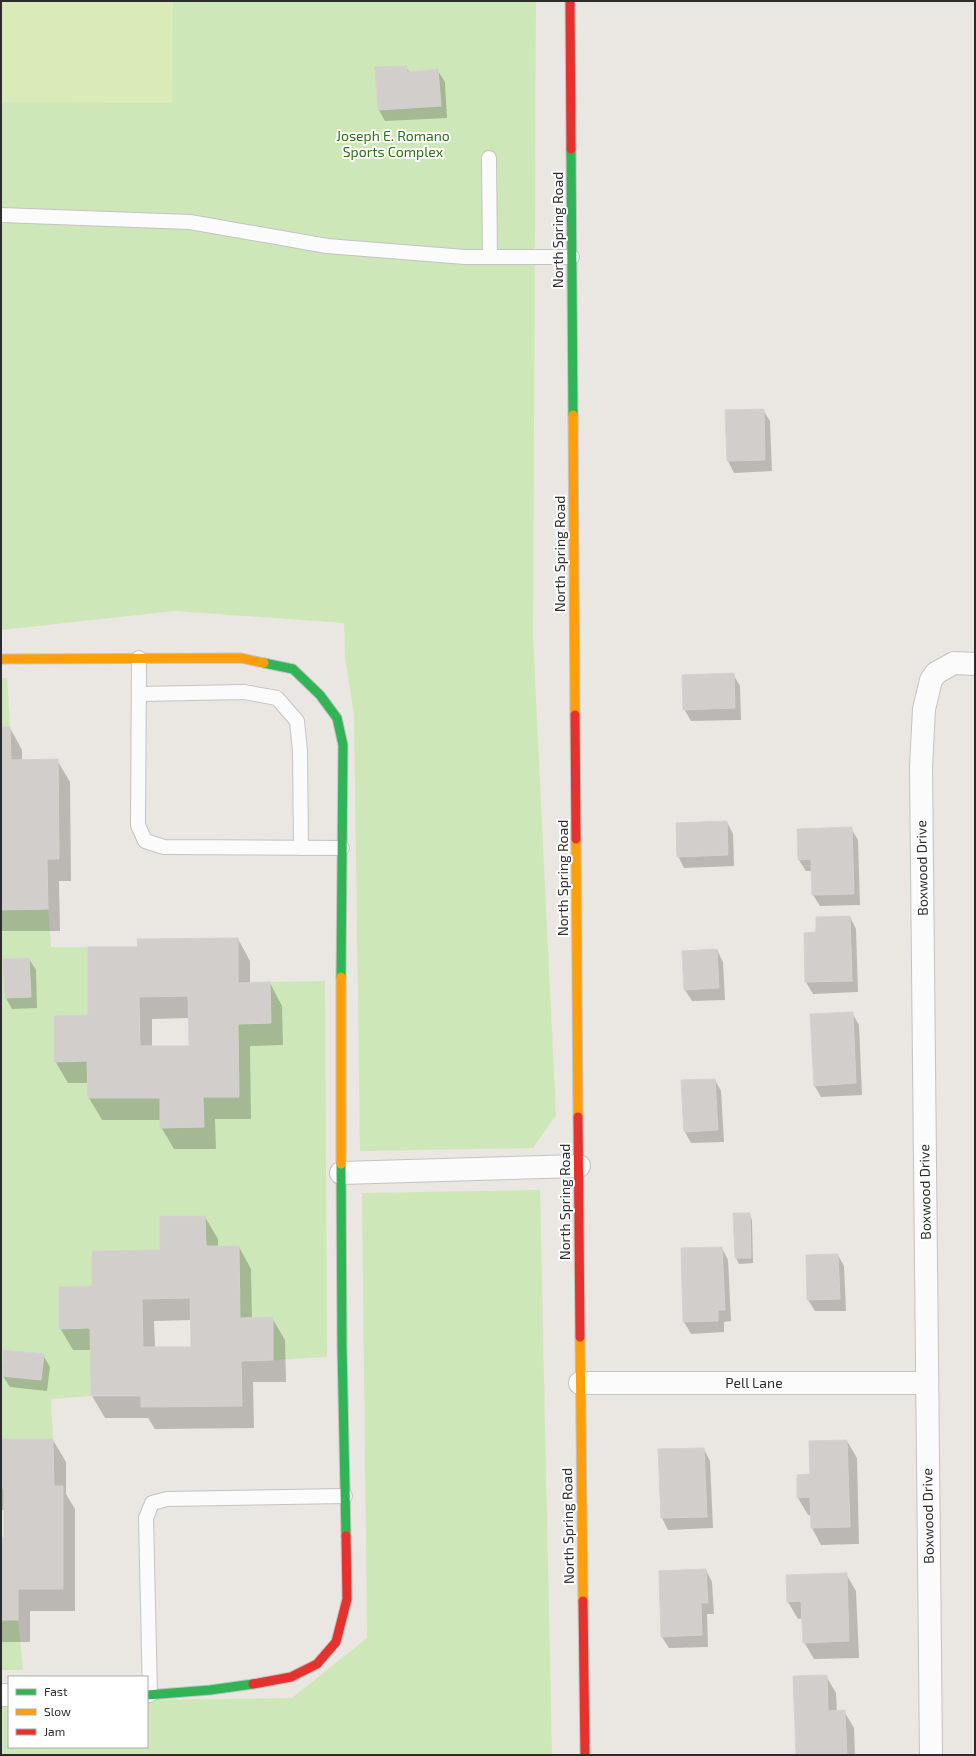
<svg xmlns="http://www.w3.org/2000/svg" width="976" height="1756" viewBox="0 0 976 1756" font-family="'Exo 2',sans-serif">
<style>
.green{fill:#cee7b9}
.pitch{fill:#daebb7}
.shadow{fill:#0003;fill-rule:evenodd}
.building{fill:#d1cecb;stroke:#d5d2ce;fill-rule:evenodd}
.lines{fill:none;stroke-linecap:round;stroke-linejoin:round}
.lane-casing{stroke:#c4c3c3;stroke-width:16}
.street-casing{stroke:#c4c3c3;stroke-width:24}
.fast-casing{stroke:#c4c3c3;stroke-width:11}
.slow-casing{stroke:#c4c3c3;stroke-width:11}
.jam-casing{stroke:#c4c3c3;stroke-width:11}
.lane{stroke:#fcfbfb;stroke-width:14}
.street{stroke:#fcfbfb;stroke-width:22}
.fast{stroke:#30b455;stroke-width:9}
.slow{stroke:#ff9f0a;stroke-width:9}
.jam{stroke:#e5322d;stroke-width:9}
.labels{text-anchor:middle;stroke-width:4;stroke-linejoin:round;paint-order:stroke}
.park-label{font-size:14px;fill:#2e6e17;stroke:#fff}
.street-label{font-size:14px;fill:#2c2c2c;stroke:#fff}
</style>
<rect width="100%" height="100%" fill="#eae6e2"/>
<g class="green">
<polygon points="1,1 536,1 533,636 556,1115 533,1148 360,1151 354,714 345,658 344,623 175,611 1,630"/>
<polygon points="1,678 7,678 10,727 1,727"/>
<polygon points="48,909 51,947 88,947 88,1015 54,1016 54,1061 87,1061 88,1098 160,1098 160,1128 203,1127 203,1097 238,1097 238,1024 270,1023 270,982 325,981 327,1357 273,1360 273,1317 240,1318 239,1246 206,1246 205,1216 160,1216 160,1250 92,1251 92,1286 59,1287 59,1329 90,1328 91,1396 51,1399 53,1439 1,1439 1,910"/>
<polygon points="540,1190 552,1755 1,1755 1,1702 9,1702 9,1747 147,1747 147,1700 292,1698 367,1638 362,1193"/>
<polygon points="1,1620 18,1620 23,1670 1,1670"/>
</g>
<polygon class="pitch" points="1,1 173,1 172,103 1,102"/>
<g class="shadow">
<polygon points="406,67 410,73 438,71 445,82 447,118 385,121 379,110"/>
<polygon points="763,410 770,421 772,471 734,473 728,461 726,411"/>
<polygon points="733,674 740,686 741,720 691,721 684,709"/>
<polygon points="1,728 10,728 22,750 22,760 57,760 70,782 71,881 59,881 60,931 1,931"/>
<polygon points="727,822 733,834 734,866 684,868 678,856"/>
<polygon points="851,828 858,840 860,905 820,906 813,895 813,871 806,871 799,860"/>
<polygon points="850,917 856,929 858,992 813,994 806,982 805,934 817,933"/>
<path d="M 238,939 L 250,961 L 250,984 L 270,983 L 282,1006 L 283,1045 L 250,1046 L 251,1119 L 215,1119 L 216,1149 L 174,1149 L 161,1127 L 161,1120 L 102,1120 L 89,1098 L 89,1083 L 68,1083 L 55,1061 L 139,948 ZM 189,1018 L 190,1047 L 152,1047 L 152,1019 Z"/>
<polygon points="717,950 723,962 725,1000 692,1001 685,990"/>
<polygon points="29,959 36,970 37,1008 12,1009 6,998"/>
<polygon points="852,1013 859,1025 862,1095 821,1097 814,1085"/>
<polygon points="715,1080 721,1091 724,1142 691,1143 685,1132"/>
<polygon points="734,1214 749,1214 752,1220 753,1263 739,1264 736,1258"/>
<path d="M 205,1217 L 218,1239 L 218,1247 L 239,1247 L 251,1269 L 252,1319 L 272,1318 L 285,1340 L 286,1382 L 253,1382 L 254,1428 L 155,1429 L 148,1418 L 105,1418 L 92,1396 L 92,1350 L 73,1350 L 60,1328 L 93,1287 L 161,1251 ZM 192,1320 L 192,1348 L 155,1348 L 154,1321 Z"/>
<polygon points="722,1248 728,1260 731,1321 724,1322 724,1332 691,1334 684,1322 682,1249"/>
<polygon points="838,1255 844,1266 846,1311 815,1311 808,1300 807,1256"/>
<polygon points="43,1355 50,1367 47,1391 10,1387 3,1376"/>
<polygon points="1,1440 53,1440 66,1462 66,1494 75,1509 75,1611 30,1611 30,1642 1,1642 1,1538 5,1538 5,1510 1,1510"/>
<polygon points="847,1441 857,1458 859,1544 821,1545 812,1528 811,1515 808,1515 798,1498 811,1475"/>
<polygon points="704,1449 710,1461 713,1528 668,1530 662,1518 659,1450"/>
<polygon points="706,1570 712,1582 714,1614 707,1614 708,1647 669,1648 662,1637"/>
<polygon points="846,1574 856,1591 859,1658 814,1659 804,1642 803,1618 798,1619 788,1602"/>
<polygon points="826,1676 836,1693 837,1712 844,1711 854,1728 855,1755 797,1755"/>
</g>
<g class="building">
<polygon points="407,66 407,72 438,69 441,106 378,110 375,67"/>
<polygon points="764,409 765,460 727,461 725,410"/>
<polygon points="734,673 735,708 683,710 682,675"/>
<polygon points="1,727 10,727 11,760 58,759 59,859 47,859 48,909 1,910"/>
<polygon points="727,821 728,855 677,857 676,823"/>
<polygon points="852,827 854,894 812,895 811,859 798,860 797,829"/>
<polygon points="850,916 852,981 805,982 804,933 816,932 816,917"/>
<path d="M 238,938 L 238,983 L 270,982 L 271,1023 L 238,1024 L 239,1097 L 203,1097 L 204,1127 L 160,1128 L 160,1098 L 88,1098 L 87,1061 L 54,1062 L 54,1016 L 88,1015 L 88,947 L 138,947 L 137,939 ZM 188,996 L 189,1046 L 140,1046 L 139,997 Z"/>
<polygon points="717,949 719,988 684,990 682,951"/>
<polygon points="29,958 31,997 5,998 3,959"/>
<polygon points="853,1012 856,1083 814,1086 810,1014"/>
<polygon points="715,1079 718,1130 684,1132 681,1080"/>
<polygon points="733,1213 750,1213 751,1258 735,1258"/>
<path d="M 160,1216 L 205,1216 L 206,1246 L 239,1246 L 240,1318 L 273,1317 L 273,1360 L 241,1361 L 242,1406 L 141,1407 L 141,1396 L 91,1396 L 90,1328 L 59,1329 L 59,1287 L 92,1286 L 92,1251 L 160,1250 ZM 190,1298 L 191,1347 L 143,1347 L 142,1299 Z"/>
<polygon points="722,1247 725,1310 718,1310 718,1321 683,1322 681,1248"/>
<polygon points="838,1254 840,1299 807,1300 806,1255"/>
<polygon points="4,1350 44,1354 41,1380 2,1376"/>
<polygon points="1,1439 53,1439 54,1486 63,1486 63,1589 18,1589 18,1620 1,1620 1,1537 4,1537 4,1488 1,1488"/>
<polygon points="847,1440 850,1527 811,1528 810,1497 797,1498 797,1475 810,1474 809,1441"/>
<polygon points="704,1448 707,1517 661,1518 658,1449"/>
<polygon points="706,1569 708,1603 701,1603 702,1635 661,1637 659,1571"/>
<polygon points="847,1573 849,1641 803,1643 801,1601 787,1602 786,1575"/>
<polygon points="827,1675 828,1711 845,1710 847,1755 796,1755 793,1676"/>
</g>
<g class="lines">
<g class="lane-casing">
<g id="lane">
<polyline points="489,158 490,257"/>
<polyline points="1,215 190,222 327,246 465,257 572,257"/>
<polyline points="139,658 138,825 145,841 164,847 342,848"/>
<polyline points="139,694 244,692 277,698 297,721 300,751 301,848"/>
<polyline points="150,1695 146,1518 152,1503 167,1499 345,1496"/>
</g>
</g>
<g class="street-casing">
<g id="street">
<polyline points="341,1173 579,1166"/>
<polyline points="580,1383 927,1383"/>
<polyline points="1,1695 9,1695"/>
<polyline points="931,1755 921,767 924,709 931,680 936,673 954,663 975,664"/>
</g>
</g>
<g class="fast-casing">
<g id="fast">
<polyline points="571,149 573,415"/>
<polyline points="264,663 293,669 320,695 337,718 343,745 341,977"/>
<polyline points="341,1164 342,1348 346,1536"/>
<polyline points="147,1695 210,1690 253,1684"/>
</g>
</g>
<g class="slow-casing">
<g id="slow">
<polyline points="573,415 575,715"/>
<polyline points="1,659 241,658 264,663"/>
<polyline points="576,839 578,1117"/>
<polyline points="341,977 341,1164"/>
<polyline points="580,1337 583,1601"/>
</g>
</g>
<g class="jam-casing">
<g id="jam">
<polyline points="570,1 571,149"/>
<polyline points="575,715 576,839"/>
<polyline points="578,1117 580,1337"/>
<polyline points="583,1601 585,1755"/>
<polyline points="253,1684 291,1677 317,1664 336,1642 347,1599 346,1536"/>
</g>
</g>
<use href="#lane" class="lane"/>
<use href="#street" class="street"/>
<use href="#fast" class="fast"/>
<use href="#slow" class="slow"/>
<use href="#jam" class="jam"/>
</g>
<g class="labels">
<g class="park-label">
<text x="393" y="141">Joseph E. Romano<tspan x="393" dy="16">Sports Complex</tspan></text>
</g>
<g class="street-label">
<text transform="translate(558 230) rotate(-90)" y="5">North Spring Road</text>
<text transform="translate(560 554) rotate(-90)" y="5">North Spring Road</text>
<text transform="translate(922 868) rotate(-91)" y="5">Boxwood Drive</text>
<text transform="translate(563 878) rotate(-90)" y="5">North Spring Road</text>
<text transform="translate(925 1192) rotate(-91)" y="5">Boxwood Drive</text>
<text transform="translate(565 1202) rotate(-90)" y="5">North Spring Road</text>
<text x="754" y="1388">Pell Lane</text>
<text transform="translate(928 1516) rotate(-91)" y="5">Boxwood Drive</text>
<text transform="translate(568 1526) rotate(-91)" y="5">North Spring Road</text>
</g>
</g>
<rect width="976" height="1756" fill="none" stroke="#2c2c2c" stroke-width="4"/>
<rect x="8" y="1676" width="140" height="72" fill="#ffffff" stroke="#ababab"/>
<rect x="16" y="1689" width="20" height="6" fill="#30b455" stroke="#ababab"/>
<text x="44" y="1696" font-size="12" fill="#2c2c2c">Fast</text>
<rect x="16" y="1709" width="20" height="6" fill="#ff9f0a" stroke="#ababab"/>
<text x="44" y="1716" font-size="12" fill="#2c2c2c">Slow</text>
<rect x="16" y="1729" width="20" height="6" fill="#e5322d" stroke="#ababab"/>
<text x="44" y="1736" font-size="12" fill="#2c2c2c">Jam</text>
</svg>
